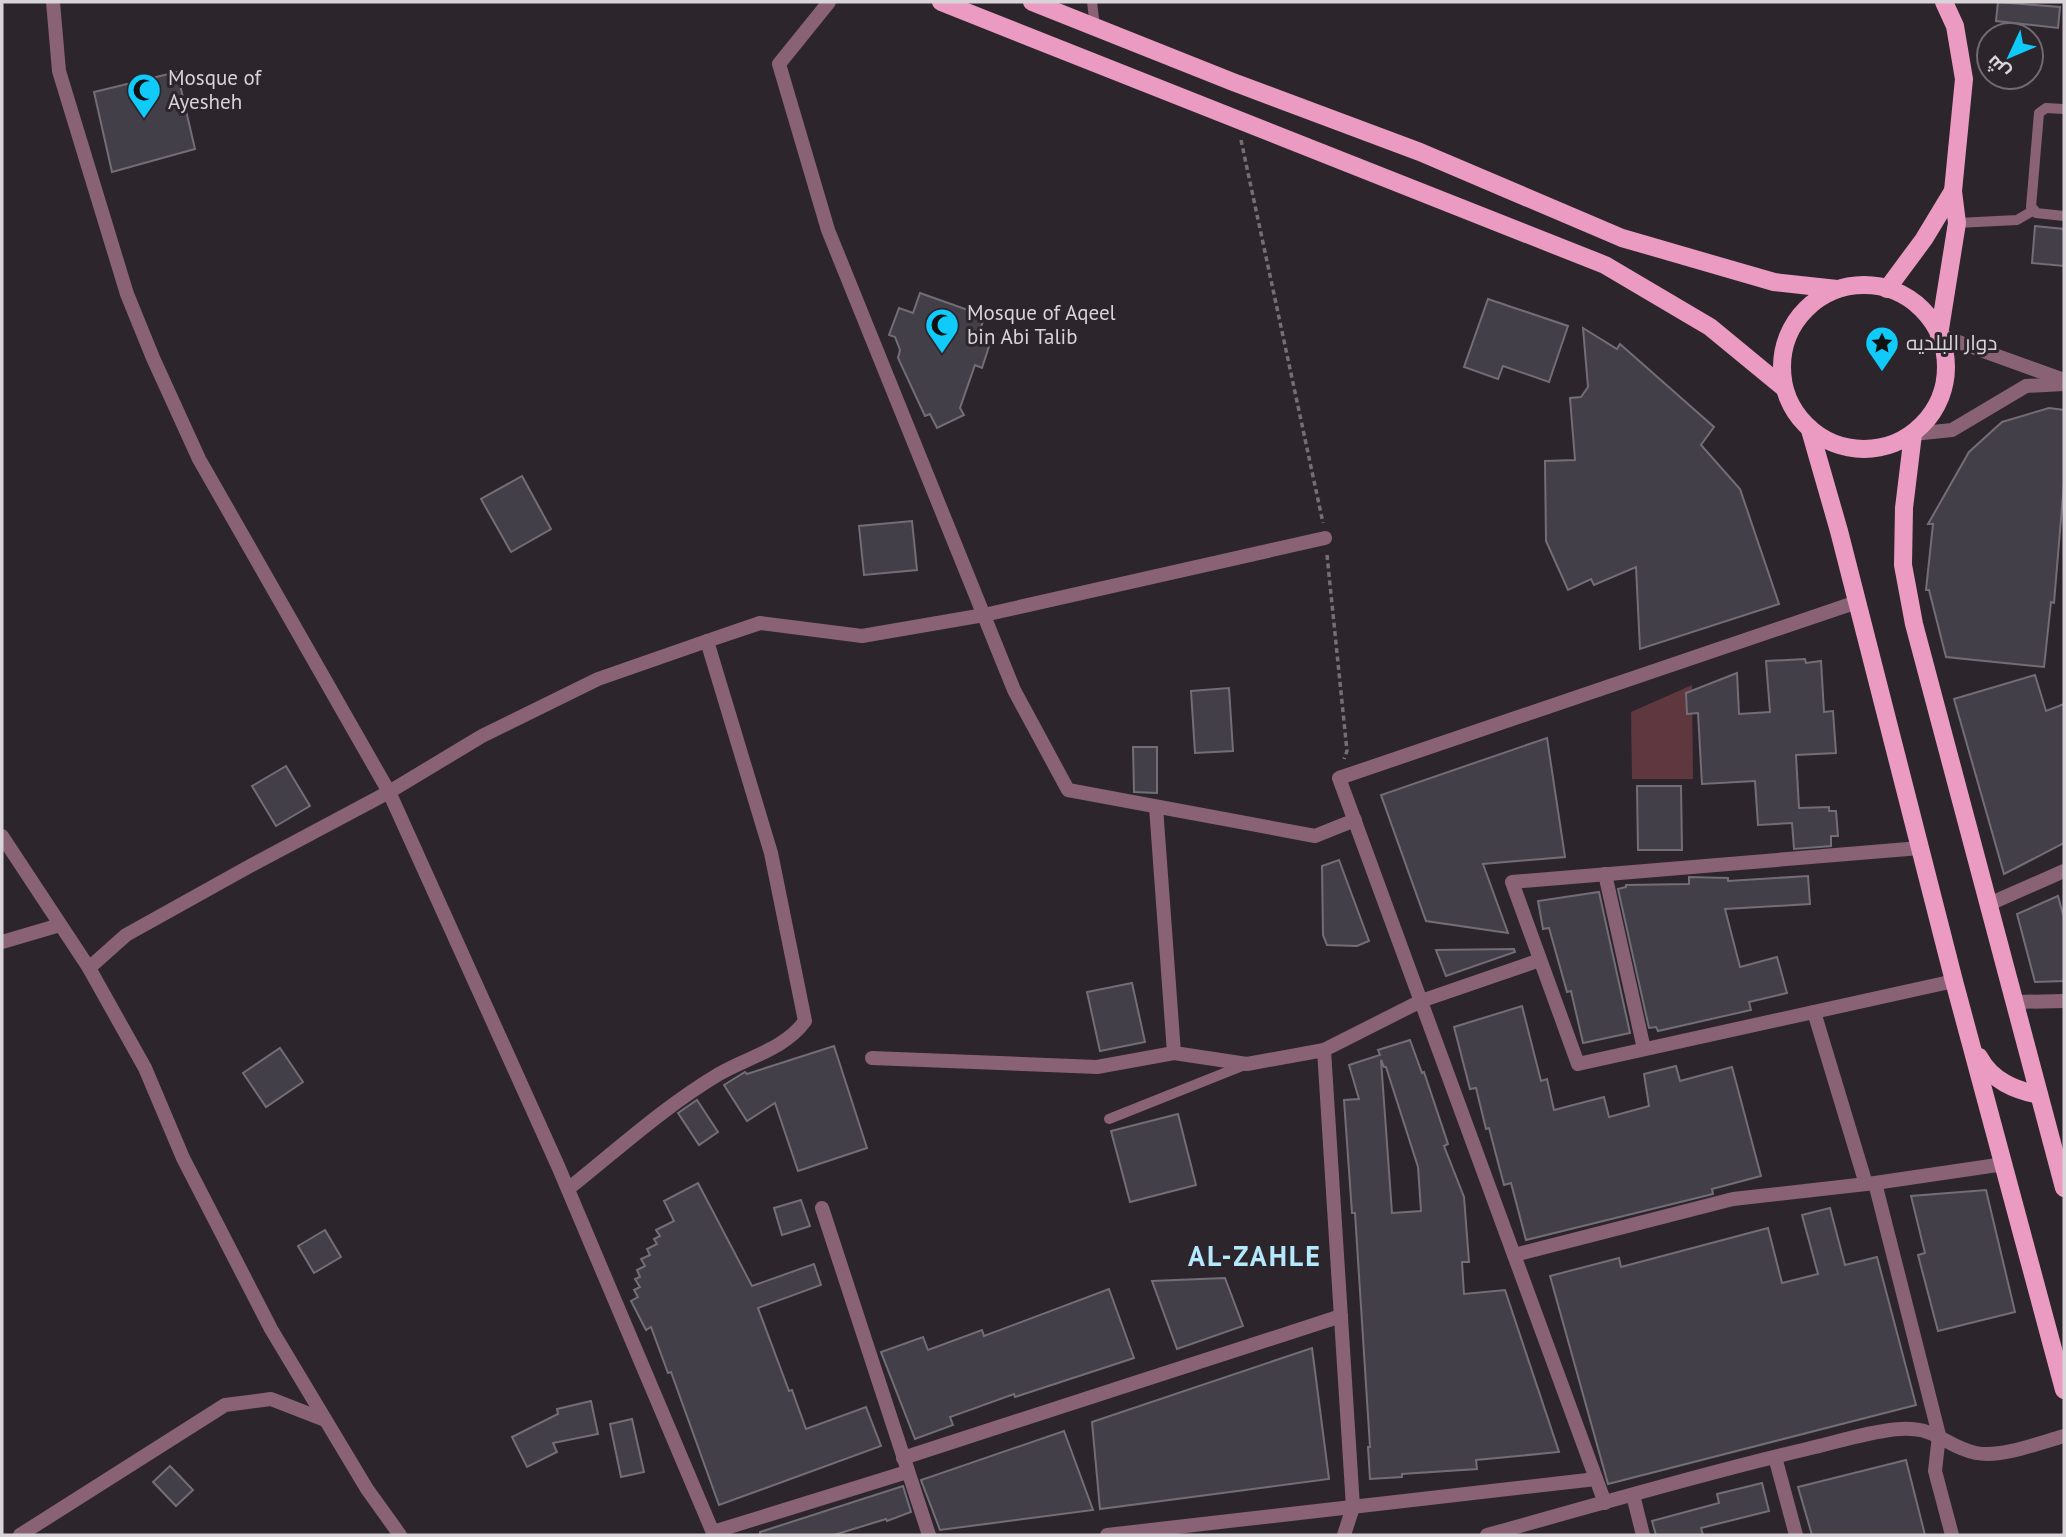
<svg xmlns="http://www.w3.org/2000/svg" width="2066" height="1537" viewBox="0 0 2066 1537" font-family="'PT Sans',Cairo,sans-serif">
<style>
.green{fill:#5e383e}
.building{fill:#433f48;stroke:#726d77;stroke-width:2;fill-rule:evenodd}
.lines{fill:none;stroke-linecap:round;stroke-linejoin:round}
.path{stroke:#756f75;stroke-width:3.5;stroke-dasharray:5 3.5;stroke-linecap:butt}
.service{stroke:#896275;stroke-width:10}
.minor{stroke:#896275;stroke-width:14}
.tertiary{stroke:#896275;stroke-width:14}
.primary{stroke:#eb9bc2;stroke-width:18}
.labels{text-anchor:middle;stroke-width:6;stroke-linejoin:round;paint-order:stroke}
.poi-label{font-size:21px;fill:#d9d4d8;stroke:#2c252c;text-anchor:start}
.district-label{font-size:28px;font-weight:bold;letter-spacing:2px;fill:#b4e8fc;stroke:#2c252c}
</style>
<rect width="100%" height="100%" fill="#2c252c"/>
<polygon class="green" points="1692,685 1693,779 1632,779 1631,712"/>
<g class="building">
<polygon points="1998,2 2060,7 2058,28 1996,21"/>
<polygon points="177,72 195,149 112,172 94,92"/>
<polygon points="2035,226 2064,229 2064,266 2032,263"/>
<polygon points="920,293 985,316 978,335 991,340 982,368 975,365 960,408 964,415 937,428 930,414 925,416 898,358 900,350 895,337 889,335 899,308 913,313"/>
<polygon points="1488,299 1568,326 1549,382 1503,366 1498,379 1464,367"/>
<polygon points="1583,328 1617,349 1620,344 1714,427 1701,445 1740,489 1779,604 1640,649 1636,567 1594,585 1591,579 1568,590 1546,541 1545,461 1575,460 1570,398 1581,397 1588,387"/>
<polygon points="2049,408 2064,410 2064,483 2054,603 2051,602 2044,667 1946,657 1929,590 1926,590 1933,524 1928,524 1969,452 2002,422"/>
<polygon points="522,476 551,529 511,552 481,499"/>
<polygon points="912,521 917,570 864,575 859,526"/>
<polygon points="1805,659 1806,663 1821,661 1824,712 1833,711 1836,753 1796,755 1799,808 1829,807 1829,811 1836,811 1838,836 1831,836 1831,846 1794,849 1792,823 1758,825 1755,781 1702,784 1698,713 1687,714 1686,693 1737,673 1739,714 1770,712 1766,661"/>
<polygon points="2035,675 2046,711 2064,704 2064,843 2004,874 1954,699"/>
<polygon points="1229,688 1233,751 1195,753 1191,691"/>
<polygon points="1547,738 1565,857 1483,864 1508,933 1426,921 1381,795"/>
<polygon points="1133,747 1157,747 1157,793 1134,792"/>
<polygon points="286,766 310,806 276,826 252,786"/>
<polygon points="1637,786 1681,786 1682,850 1638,850"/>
<polygon points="1339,860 1369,941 1357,946 1327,945 1323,935 1322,866"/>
<polygon points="1808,876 1810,904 1725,909 1740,967 1777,957 1787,993 1749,1002 1751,1010 1658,1031 1656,1027 1649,1028 1618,889 1626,887 1626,885 1689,884 1689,877 1728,878 1728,881"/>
<polygon points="1599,892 1630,1033 1583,1043 1571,991 1567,992 1549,928 1543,929 1538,901"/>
<polygon points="2058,896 2064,918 2064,981 2035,982 2017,914"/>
<polygon points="1514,949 1515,952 1446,976 1436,950"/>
<polygon points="1132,983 1145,1042 1100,1051 1087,992"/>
<polygon points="1522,1006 1541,1081 1547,1079 1554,1110 1604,1097 1609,1117 1649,1106 1644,1074 1676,1066 1680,1081 1732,1067 1761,1176 1712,1189 1713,1194 1526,1240 1511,1183 1504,1185 1489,1128 1486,1129 1476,1088 1470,1089 1454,1027"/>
<path d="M 1410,1040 L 1422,1073 L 1424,1072 L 1448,1144 L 1444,1146 L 1464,1197 L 1469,1262 L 1462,1262 L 1464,1294 L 1505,1290 L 1559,1452 L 1476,1460 L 1477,1469 L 1402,1474 L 1402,1477 L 1370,1479 L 1368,1447 L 1370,1447 L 1355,1213 L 1352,1213 L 1344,1100 L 1359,1099 L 1349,1065 L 1380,1055 L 1378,1050 ZM 1381,1060 L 1384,1067 L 1386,1067 L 1418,1167 L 1421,1211 L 1392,1213 Z"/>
<polygon points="834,1046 867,1148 798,1171 775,1103 747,1121 724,1085 745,1072 747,1074"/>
<polygon points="280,1048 303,1082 266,1107 243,1073"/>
<polygon points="697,1100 718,1132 699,1145 678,1113"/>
<polygon points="1178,1114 1196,1185 1130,1202 1111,1131"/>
<polygon points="698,1183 752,1286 814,1264 821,1285 758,1308 789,1391 792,1390 806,1429 866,1407 881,1446 719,1505 671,1372 668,1373 651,1327 646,1330 631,1301 638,1297 634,1290 640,1287 635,1279 640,1277 637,1270 645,1266 641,1259 650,1255 647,1249 657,1244 654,1239 660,1236 656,1230 674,1221 664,1201"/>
<polygon points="1986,1190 2015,1312 1938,1331 1918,1255 1925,1253 1911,1196"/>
<polygon points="801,1200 810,1226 782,1235 774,1208"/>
<polygon points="1830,1208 1845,1265 1877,1257 1916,1405 1608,1484 1550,1276 1619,1258 1621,1267 1768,1228 1782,1283 1818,1274 1802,1215"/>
<polygon points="325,1230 341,1257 314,1273 298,1246"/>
<polygon points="1225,1278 1243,1326 1177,1349 1152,1281"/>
<polygon points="1109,1289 1134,1358 1015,1397 1014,1394 950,1417 953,1425 915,1439 881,1352 923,1337 928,1350 982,1330 984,1336"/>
<polygon points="1312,1348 1329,1479 1100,1509 1092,1422"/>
<polygon points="591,1401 598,1434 553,1443 557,1452 527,1467 512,1437 558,1414 557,1409"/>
<polygon points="632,1419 644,1472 621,1477 610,1424"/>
<polygon points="1064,1431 1093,1510 940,1530 921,1480"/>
<polygon points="1906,1460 1925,1535 1812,1535 1798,1487"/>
<polygon points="170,1466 193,1490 176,1506 153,1482"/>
<polygon points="1762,1483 1769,1511 1701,1528 1703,1535 1656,1535 1652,1521 1719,1503 1717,1494"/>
<polygon points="903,1486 911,1512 887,1521 886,1519 834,1535 760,1535 760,1532"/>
</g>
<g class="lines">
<g class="path">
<polyline points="1241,140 1323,523"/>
<polyline points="1327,555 1347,751 1344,759"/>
</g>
<g class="service">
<polyline points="1092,2 1095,27"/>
<polyline points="2034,210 2031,207 2039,113 2046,108 2064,109"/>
<polyline points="2034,210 2036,213 2064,216"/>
<polyline points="1957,223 2017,220 2034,210"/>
<polyline points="1109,1119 1247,1064"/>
</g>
<g class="minor">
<polyline points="829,2 779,64 828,230 1014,690 1068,790 1315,836 1355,820"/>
<polyline points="1939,335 2064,380"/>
<polyline points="1913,434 1952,430 2026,386 2064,384"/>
<polyline points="1156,807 1174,1053"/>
<polyline points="2,836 89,968"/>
<polyline points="1920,848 1512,882 1578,1064 1954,981"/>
<polyline points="1605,874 1644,1049"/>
<polyline points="1989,904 2064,871"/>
<polyline points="2,942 60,925"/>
<polyline points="2015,1002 2064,1001"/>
<polyline points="1814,1012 1866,1184"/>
<polyline points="1324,1050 1353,1507 1344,1535"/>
<polyline points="872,1058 1097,1067 1174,1053 1247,1064 1324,1050 1421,1001 1540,960"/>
<polyline points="1875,1183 1939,1435 1935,1471 1952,1535"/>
<path d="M 568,1189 C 617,1150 665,1106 719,1074 C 748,1057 785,1049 805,1021 L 771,853 L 707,641"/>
<polyline points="822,1208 929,1535"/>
<polyline points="1514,1255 1733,1199 1875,1183 2004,1164"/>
<polyline points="1775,1457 1796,1535"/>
<polyline points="903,1458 1341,1316"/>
<polyline points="1633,1495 1643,1535"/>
<polyline points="1605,1503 1339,778 1857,602"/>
<polyline points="713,1532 907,1472"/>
<polyline points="20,1535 225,1405 271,1399 325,1420"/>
<polyline points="400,1535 367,1489 271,1329 183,1158 145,1068 89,968 126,935 250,866 389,792 482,736 598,679 707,641 760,623 862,636 984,615 1325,538"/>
<polyline points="1107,1535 1596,1479"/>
<path d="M 1487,1535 C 1593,1506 1699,1474 1807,1449 C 1834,1443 1874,1430 1901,1429 C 1938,1427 1946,1447 1976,1453 C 2001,1458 2039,1443 2064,1436"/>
</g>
<polyline class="tertiary" points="53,2 59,71 127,294 153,358 199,459 389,792 558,1166 714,1535"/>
<g class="primary">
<polyline points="941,2 1605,265 1710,327 1783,387"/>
<polyline points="1032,2 1233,82 1420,152 1622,238 1774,282 1837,289"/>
<circle cx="1864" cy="367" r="82"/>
<polyline points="1887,289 1924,239 1953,191"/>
<polyline points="1939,335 1957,223 1953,191 1964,79 1955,26 1944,2"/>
<polyline points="1810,430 1839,531 1954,981 2064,1390"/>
<polyline points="1913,434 1904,508 1903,565 1914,624 2064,1188"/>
<path d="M 1979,1057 C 1992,1081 2015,1090 2039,1095"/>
</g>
</g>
<defs>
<g id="mosque-pin" transform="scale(1.75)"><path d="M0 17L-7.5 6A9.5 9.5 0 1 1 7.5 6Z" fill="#10cafa" stroke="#2c252c"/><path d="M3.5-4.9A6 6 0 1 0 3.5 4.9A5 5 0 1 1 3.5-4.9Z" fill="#111"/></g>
<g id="sight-pin" transform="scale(1.75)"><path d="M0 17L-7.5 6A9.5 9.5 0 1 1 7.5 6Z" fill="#10cafa" stroke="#2c252c"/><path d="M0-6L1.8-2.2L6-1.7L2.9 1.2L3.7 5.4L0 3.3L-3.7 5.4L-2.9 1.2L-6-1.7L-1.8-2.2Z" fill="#111"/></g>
</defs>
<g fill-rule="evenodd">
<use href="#mosque-pin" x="144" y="90"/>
<use href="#mosque-pin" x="942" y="325"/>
<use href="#sight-pin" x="1882" y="343"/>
</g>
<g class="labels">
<g class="poi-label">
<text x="168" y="85">Mosque of<tspan x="168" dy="24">Ayesheh</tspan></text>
<text x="967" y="320">Mosque of Aqeel<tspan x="967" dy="24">bin Abi Talib</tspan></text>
<text x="1906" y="350">دوار البلديه</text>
</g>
<g class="district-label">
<text x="1255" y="1266">AL-ZAHLE</text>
</g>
</g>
<rect width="2066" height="1537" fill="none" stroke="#d9d4d8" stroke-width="7"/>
<g transform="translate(2010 56) rotate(226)"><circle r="33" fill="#2c252c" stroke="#716b71" stroke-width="2"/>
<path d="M0-5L12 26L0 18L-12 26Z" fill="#10cafa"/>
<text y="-10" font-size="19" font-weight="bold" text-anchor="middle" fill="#d9d4d8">ش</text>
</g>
</svg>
